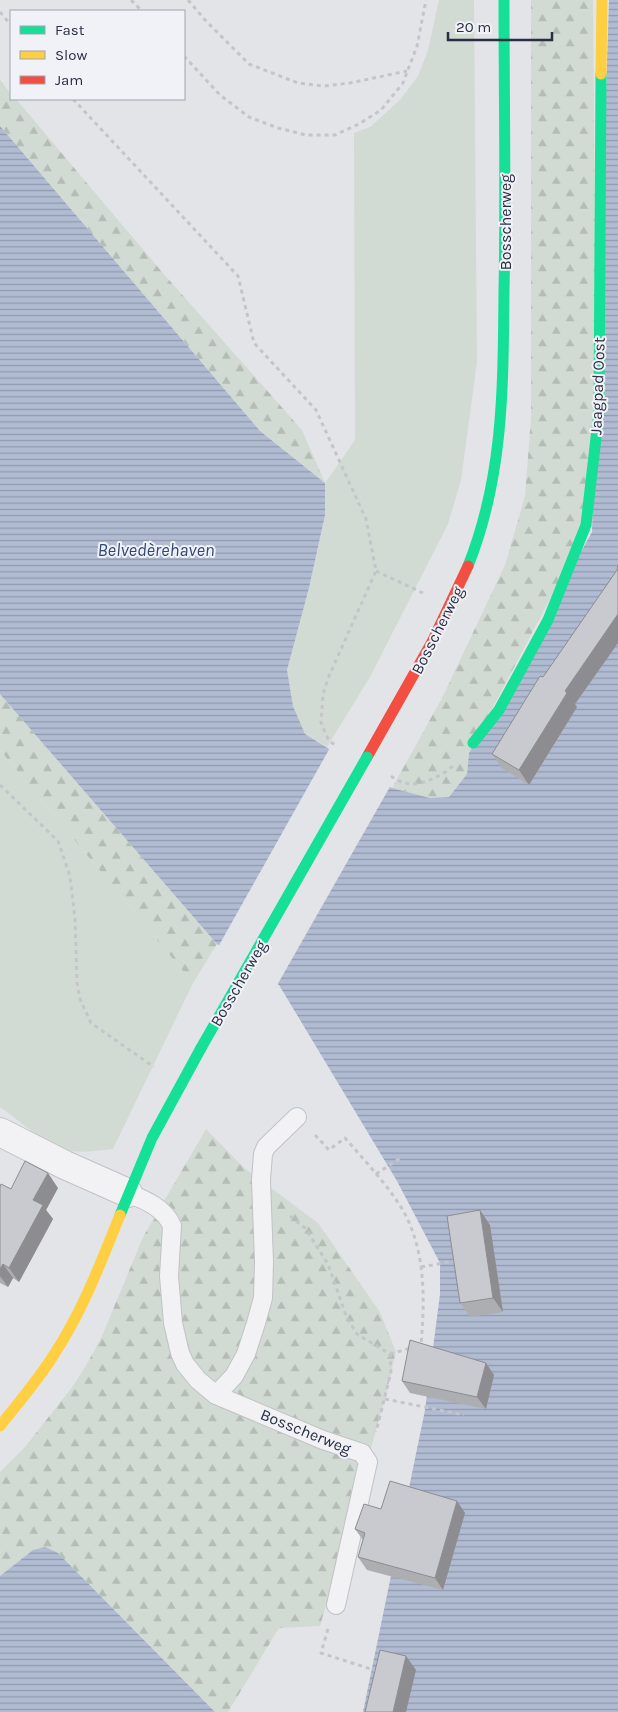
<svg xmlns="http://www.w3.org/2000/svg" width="618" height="1712" viewBox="0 0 618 1712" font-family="Karla,sans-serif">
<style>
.grass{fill:#d2dbd3}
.forest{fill:url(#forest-firs)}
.water{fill:url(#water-rules)}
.pier{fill:#e3e4e8}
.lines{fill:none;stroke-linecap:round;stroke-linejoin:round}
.lane-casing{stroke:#c1c2c6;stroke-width:20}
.street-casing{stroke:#c1c2c6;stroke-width:30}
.path{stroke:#c4c5cb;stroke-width:3;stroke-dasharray:4 4;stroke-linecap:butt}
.lane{stroke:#f2f2f4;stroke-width:18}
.street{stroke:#f2f2f4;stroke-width:28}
.fast{stroke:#16e098;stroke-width:11}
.slow{stroke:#ffcf43;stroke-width:11}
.jam{stroke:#f24e42;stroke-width:11}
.fast-bridge{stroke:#16e098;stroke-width:11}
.wall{fill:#adaeb2}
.shaded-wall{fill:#8d8d91}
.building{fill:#c9cacf;stroke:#8d8d91}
.labels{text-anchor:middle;stroke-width:4;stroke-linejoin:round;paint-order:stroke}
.street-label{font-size:16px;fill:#292e42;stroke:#f0f2f7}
.water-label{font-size:18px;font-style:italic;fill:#324776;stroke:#f0f2f7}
</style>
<defs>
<pattern id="forest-firs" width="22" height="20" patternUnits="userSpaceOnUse" patternTransform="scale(1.25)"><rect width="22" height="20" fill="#d2dbd3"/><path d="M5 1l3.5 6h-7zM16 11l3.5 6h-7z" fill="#b4bcb6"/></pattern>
<pattern id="water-rules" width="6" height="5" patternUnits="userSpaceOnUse" patternTransform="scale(1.25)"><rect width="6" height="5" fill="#b1bcd3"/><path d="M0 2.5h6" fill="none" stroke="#9099ad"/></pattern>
</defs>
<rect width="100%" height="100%" fill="#e3e4e8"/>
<g class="grass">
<polygon points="439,0 474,0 477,362 461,480 448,524 370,677 327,747 305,734 293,706 287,670 309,588 325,515 325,483 355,440 354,133 370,127 400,100 418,76 428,50"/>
<path d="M 0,750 L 193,983 L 113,1149 C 99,1150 81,1154 66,1150 C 46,1144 18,1120 0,1107 Z"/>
</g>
<g class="forest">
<polygon points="531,0 593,0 597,509 469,753 467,774 449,797 430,798 392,788 442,698 505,565 525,496 531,418"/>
<polygon points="0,80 11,94 11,99 16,99 162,272 302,430 325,483 260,431 0,126"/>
<polygon points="0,694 217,944 193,983 0,750"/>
<polygon points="206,1129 243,1167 318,1223 380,1312 396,1352 385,1399 320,1626 279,1628 228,1712 215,1712 58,1553 10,1569 0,1576 0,1472 25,1447 73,1386 88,1362 102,1336 143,1237"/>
</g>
<g class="water">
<polygon points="609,0 618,0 618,1712 363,1712 425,1410 440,1294 440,1263 397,1181 279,985 217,944 0,694 0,126 260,431 325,483 325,515 309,588 287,670 293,706 305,734 392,788 430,798 449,797 467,774 469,753 592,532"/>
<polygon points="45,1547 58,1553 215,1712 0,1712 0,1576 33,1550"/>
</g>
<polygon class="pier" points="331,746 391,785 276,987 218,947"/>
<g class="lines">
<g class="lane-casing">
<g id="lane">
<path d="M 128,1193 C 145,1200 165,1208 172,1226 L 169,1276 L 173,1323 L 180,1353 L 185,1364 L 198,1380 L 216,1395 L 323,1440 L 362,1453 L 368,1462 L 336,1605"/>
<polyline points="216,1395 234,1376 246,1354 256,1323 263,1298 264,1262 261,1180 263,1154 266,1147 297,1117"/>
</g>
</g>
<g class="street-casing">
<polyline id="street" points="0,1132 65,1165 128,1193"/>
</g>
<g class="path">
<polyline points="131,0 142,11"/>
<polyline points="188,0 206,21 249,64 298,83 324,86 350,83 407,71"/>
<polyline points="0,12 11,25"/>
<polyline points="184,56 220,95 249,117 278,128 306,135 335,135 359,124 381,110 403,83 417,46 426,0"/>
<polyline points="73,99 238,276 254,343 316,410 366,519 376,571 329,676 323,694 321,723 329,741 337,746"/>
<polyline points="376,571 423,593"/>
<path d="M 391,776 C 395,779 400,782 405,783 C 421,787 441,776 453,766"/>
<polyline points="0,785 58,841 70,876 75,919 77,983 80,999 91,1023 154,1067"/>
<path d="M 315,1135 L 329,1150 L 345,1138 C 364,1160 385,1182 401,1207 C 426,1248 425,1299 421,1345 L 419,1346"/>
<polyline points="376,1174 402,1157"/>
<polyline points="290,1216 305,1228 328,1264 347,1318 357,1334 390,1354 391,1372 376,1432"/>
<polyline points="421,1267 455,1261"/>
<polyline points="390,1354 411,1348"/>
<polyline points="385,1399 464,1415"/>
<polyline points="328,1629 321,1653 377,1671"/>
</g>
<use href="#lane" class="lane"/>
<use href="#street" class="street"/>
<g class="fast">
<path d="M 468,566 C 504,476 503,386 504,291 C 506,194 504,97 504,0"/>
<polyline points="473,743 499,710 548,620 586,525 599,412 601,74"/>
<polyline points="120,1215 152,1138 201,1048"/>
</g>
<g class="slow">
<polyline points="601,74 602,0"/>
<path d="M 0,1426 C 19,1402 39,1379 55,1353 C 83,1310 101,1262 120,1215"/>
</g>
<polyline class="jam" points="367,757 432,642 468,566"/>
<polyline class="fast-bridge" points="201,1048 367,757"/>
</g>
<g class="wall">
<polygon points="618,565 618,643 575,704 577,707 529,785 502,768 492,754 617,570"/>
<polygon points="0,1187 11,1189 58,1188 46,1210 53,1219 19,1282 13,1278 8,1287 0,1283"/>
<polygon points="490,1225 503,1312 470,1317 460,1303"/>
<polygon points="486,1363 494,1375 486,1409 410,1393 402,1381"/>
<polygon points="457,1501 465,1513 443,1590 367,1570 358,1557 363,1540 355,1529 381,1509"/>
</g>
<g class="shaded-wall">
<polygon points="618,614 618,643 575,704 577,707 529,785 519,770 565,691"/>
<polygon points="48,1173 58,1188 46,1210 53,1219 19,1282 9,1268 33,1200"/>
<polygon points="480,1210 490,1225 503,1312 493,1298"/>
<polygon points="3,1264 13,1278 8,1287 0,1276 0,1269"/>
<polygon points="486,1363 494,1375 486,1409 477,1397"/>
<polygon points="457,1501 465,1513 443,1590 435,1578"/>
<polygon points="406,1656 416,1670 406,1712 393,1712"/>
</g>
<g class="building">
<polygon points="618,565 618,614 565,691 567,693 519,770 492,754 540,676 543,677 617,570"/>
<polygon points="25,1161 48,1173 33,1200 43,1205 9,1268 3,1264 0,1269 0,1187 1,1184 11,1189"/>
<polygon points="480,1210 493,1298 460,1303 447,1216"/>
<polygon points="410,1340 486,1363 477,1397 402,1381"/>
<polygon points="390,1481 457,1501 435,1578 358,1557 365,1533 355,1529 364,1504 381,1509"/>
<polygon points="380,1650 406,1656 393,1712 365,1712"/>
</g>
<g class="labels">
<g class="street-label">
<text transform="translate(505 222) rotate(-90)" y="6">Bosscherweg</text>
<text transform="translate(597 386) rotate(-88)" y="6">Jaagpad Oost</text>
<text transform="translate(437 630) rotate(-63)" y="6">Bosscherweg</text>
<text transform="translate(238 983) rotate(-60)" y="6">Bosscherweg</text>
<text transform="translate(306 1431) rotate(22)" y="6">Bosscherweg</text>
</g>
<g class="water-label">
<text x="156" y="556">Belvedèrehaven</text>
</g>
</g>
<rect x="10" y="10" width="175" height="90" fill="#f0f2f7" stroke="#a0a4af"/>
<rect x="20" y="26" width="25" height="8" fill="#16e098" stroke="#a0a4af"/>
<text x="55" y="35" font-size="15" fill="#292e42">Fast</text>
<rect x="20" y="51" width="25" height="8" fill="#ffcf43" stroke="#a0a4af"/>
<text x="55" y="60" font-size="15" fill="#292e42">Slow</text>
<rect x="20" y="76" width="25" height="8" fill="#f24e42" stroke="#a0a4af"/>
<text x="55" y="85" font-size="15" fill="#292e42">Jam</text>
<path d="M448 32v8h104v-8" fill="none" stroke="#292e42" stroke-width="2.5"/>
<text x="456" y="32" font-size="15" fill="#292e42" stroke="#f0f2f7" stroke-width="4" paint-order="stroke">20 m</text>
</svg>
